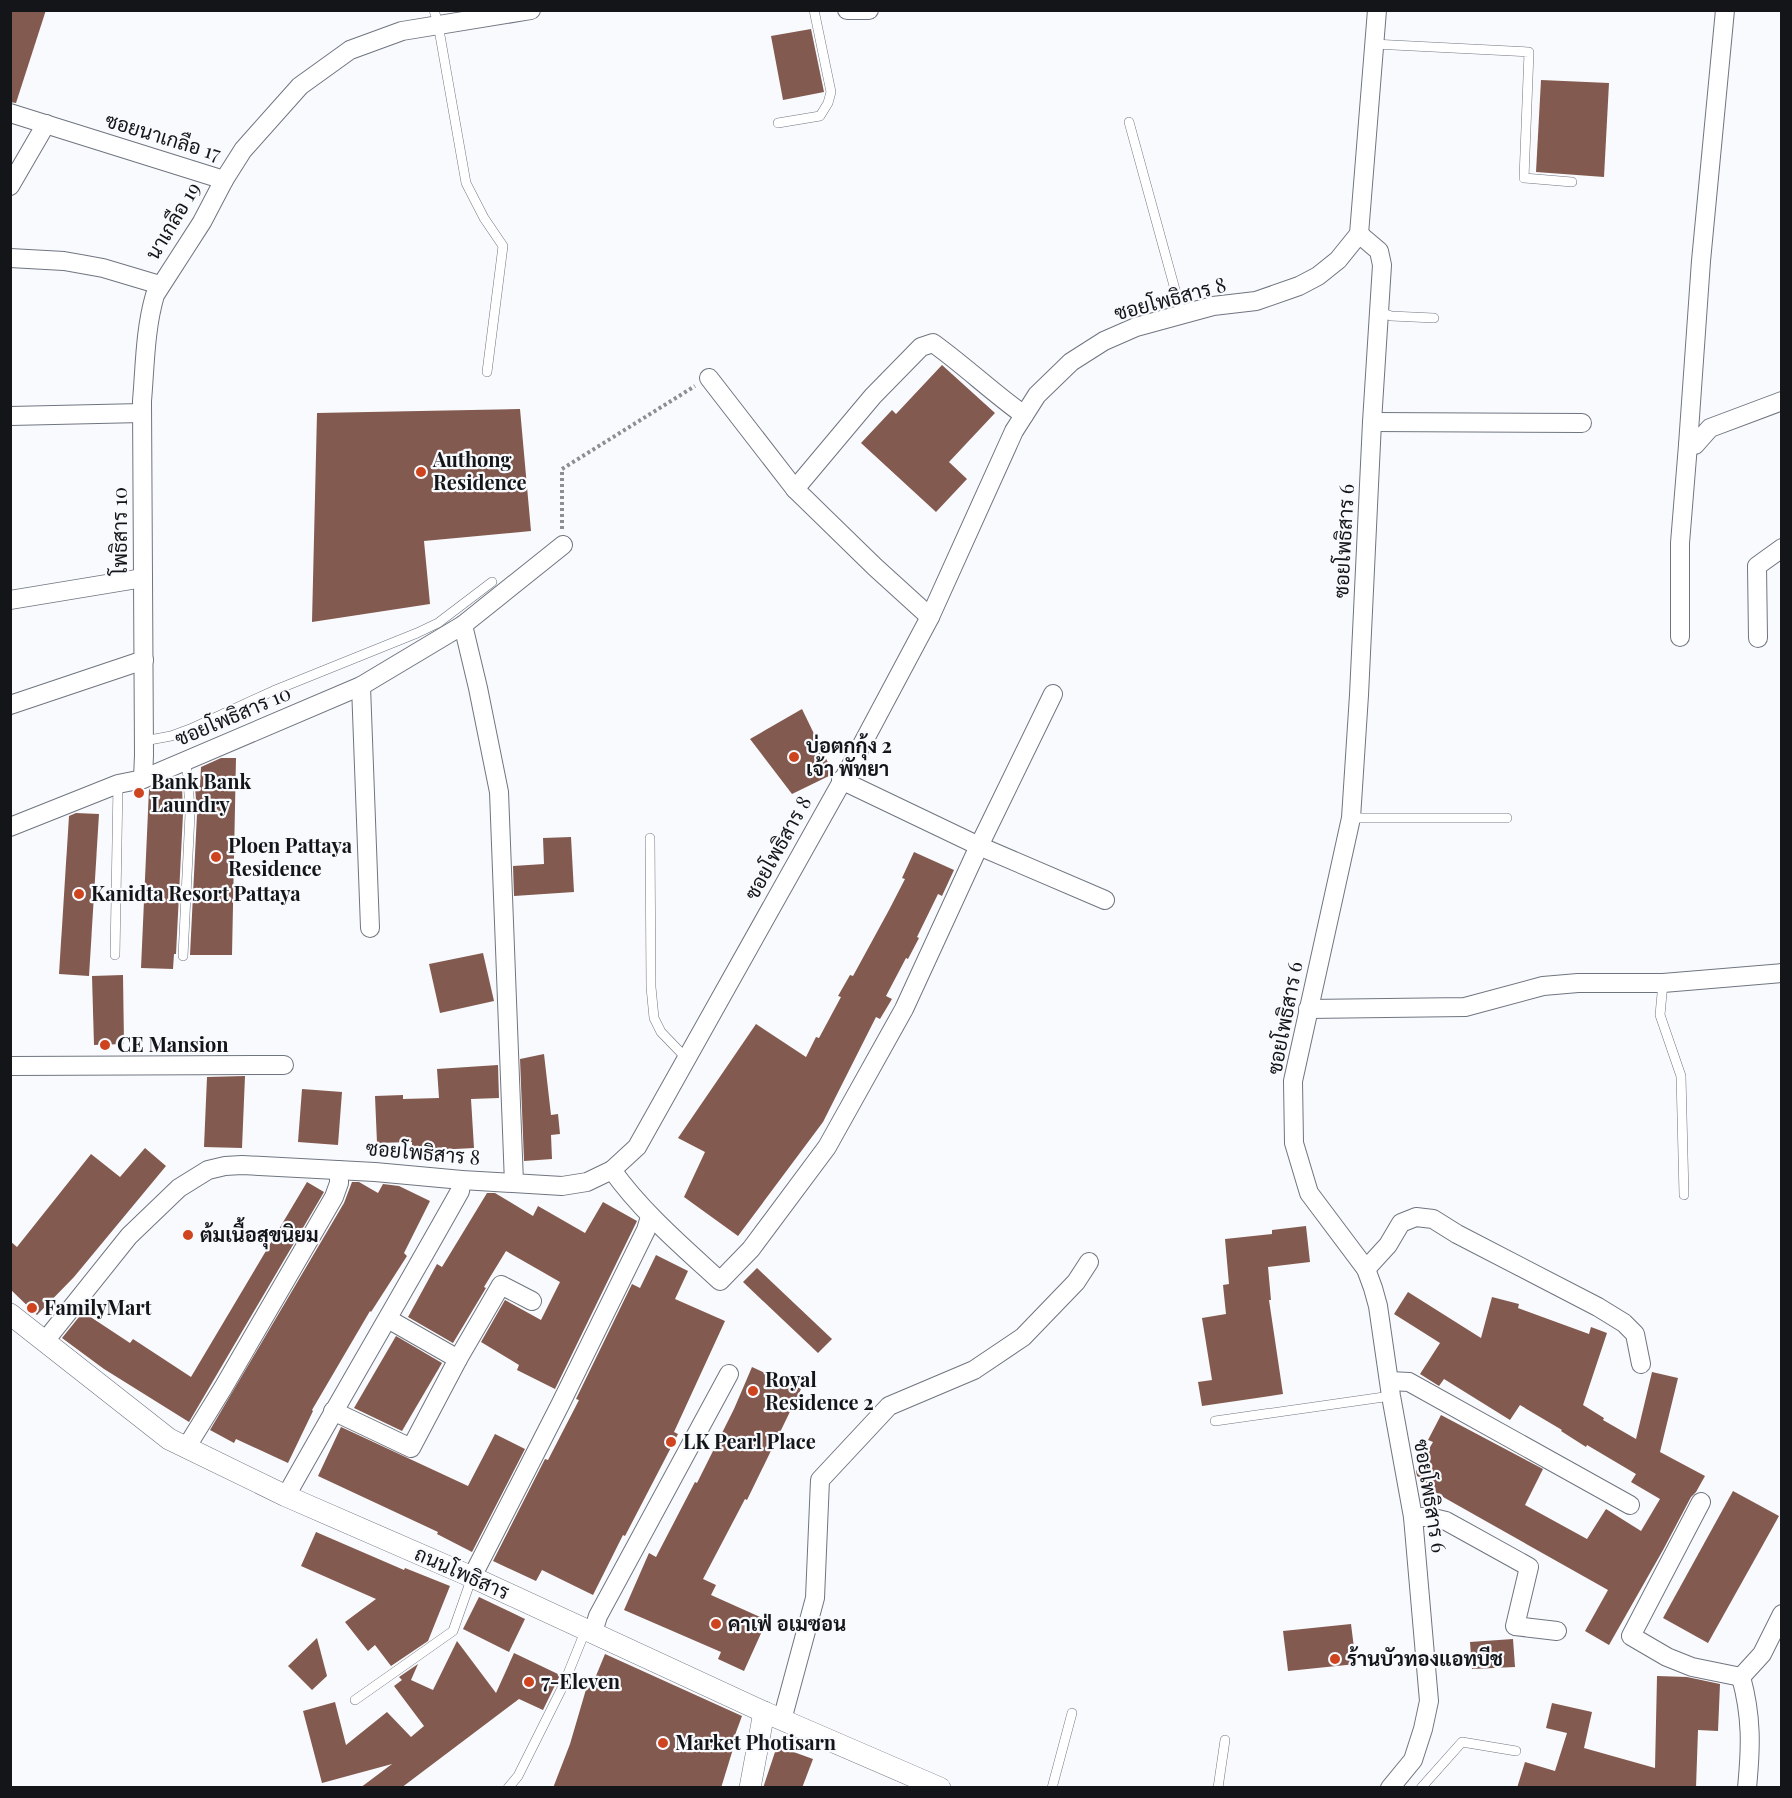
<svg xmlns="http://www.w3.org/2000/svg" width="1792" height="1798" viewBox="0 0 1792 1798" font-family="'Playfair Display',Sarabun,serif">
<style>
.building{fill:#835a4f}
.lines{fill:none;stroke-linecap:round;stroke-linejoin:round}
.service-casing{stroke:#6f7580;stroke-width:10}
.minor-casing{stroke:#6f7580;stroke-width:20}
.tertiary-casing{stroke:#6f7580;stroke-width:22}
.path{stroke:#8d8e92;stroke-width:4;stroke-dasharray:3 3;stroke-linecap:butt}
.service{stroke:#fff;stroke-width:9}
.minor{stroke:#fff;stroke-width:18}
.tertiary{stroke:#fff;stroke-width:21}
.poi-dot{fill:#cd441e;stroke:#f9fafd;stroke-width:2}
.labels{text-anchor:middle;stroke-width:4.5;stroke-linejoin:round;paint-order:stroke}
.street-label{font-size:20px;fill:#131519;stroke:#f9fafd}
.poi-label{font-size:20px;font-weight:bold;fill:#131519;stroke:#f9fafd;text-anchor:start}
</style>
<rect width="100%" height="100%" fill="#f9fafd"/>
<g class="building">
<polygon points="10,10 46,10 16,103 10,102"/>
<polygon points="811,29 824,92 783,100 771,36"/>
<polygon points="1541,80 1609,83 1604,177 1536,172"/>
<polygon points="942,365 995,413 949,462 967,479 936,512 861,443 892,410 896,414"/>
<polygon points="520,409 531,531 424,541 430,604 312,622 317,413"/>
<polygon points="802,709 833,773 831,775 792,794 750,739"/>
<polygon points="221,758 236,758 232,955 190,955 197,814 195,786 200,786 201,767"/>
<polygon points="159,784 182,786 183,814 176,954 174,954 173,969 141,968 149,789"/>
<polygon points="76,813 99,814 89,976 59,974 69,816"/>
<polygon points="571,837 574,892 514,896 513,866 544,864 543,838"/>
<polygon points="914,852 954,870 942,896 938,894 917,937 919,938 908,959 906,958 886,996 892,999 880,1019 876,1017 823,1122 738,1236 684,1197 705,1152 678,1138 756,1024 806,1057 816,1037 819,1038 841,997 838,996 850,975 853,976 889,910 905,879 902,878"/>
<polygon points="483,953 494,1001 440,1013 429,964"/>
<polygon points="123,975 124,1044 94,1045 92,976"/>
<polygon points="544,1054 551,1115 558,1114 560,1134 551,1135 552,1159 524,1161 520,1059"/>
<polygon points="498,1065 499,1098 471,1099 474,1148 436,1150 436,1154 412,1155 412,1142 377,1143 375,1096 403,1095 403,1099 439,1098 437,1069"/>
<polygon points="245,1076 242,1148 204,1147 207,1077"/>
<polygon points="302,1089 342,1092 338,1145 298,1142"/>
<polygon points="145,1148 166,1166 74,1277 37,1315 10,1289 10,1241 17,1247 91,1154 120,1177"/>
<polygon points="307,1182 324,1192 189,1422 104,1369 62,1338 83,1312 130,1343 133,1339 191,1377"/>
<polygon points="352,1182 359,1182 378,1193 383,1184 399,1186 430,1201 404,1253 407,1256 371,1312 370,1311 312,1410 313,1411 288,1463 236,1439 234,1443 210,1430 344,1203"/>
<polygon points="487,1193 495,1193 533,1216 538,1206 585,1233 603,1202 637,1221 555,1389 517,1370 519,1365 481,1342 505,1300 541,1320 560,1282 506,1251 484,1287 486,1288 453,1343 408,1317 437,1264 442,1267"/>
<polygon points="1306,1226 1310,1262 1268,1267 1271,1300 1269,1300 1283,1394 1202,1406 1198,1382 1212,1380 1202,1318 1226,1314 1223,1285 1229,1284 1225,1239 1272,1234 1272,1230"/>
<polygon points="656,1255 688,1271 675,1299 725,1321 674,1432 678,1434 625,1536 623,1535 593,1595 542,1570 536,1581 493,1561 545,1459 548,1460 579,1400 576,1399 632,1284 640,1288"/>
<polygon points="757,1268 832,1339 818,1353 743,1282"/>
<polygon points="1408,1292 1481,1338 1492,1297 1519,1304 1518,1308 1589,1334 1591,1327 1607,1333 1583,1405 1604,1418 1603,1420 1636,1439 1652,1372 1678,1378 1660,1452 1705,1476 1696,1492 1691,1497 1663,1550 1609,1645 1585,1631 1608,1590 1420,1484 1423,1479 1417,1476 1416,1471 1433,1442 1428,1440 1441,1415 1543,1469 1525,1505 1587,1539 1606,1509 1641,1531 1660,1499 1631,1482 1636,1474 1587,1445 1586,1447 1561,1431 1562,1430 1520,1405 1510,1420 1444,1379 1439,1386 1420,1374 1440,1343 1394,1314"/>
<polygon points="396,1336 442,1363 402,1431 354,1408"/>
<polygon points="752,1367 801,1389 747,1500 745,1499 703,1579 716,1585 711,1595 767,1620 744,1671 718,1659 721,1652 624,1610 649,1553 656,1557 695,1482 697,1483 734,1409"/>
<polygon points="341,1427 468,1486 495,1434 525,1449 472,1552 437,1534 438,1532 318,1476"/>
<polygon points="1733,1491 1779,1516 1708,1643 1663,1618"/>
<polygon points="316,1532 404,1570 405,1568 450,1586 428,1641 391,1666 375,1645 368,1651 345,1622 376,1599 301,1566"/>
<polygon points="479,1597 525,1619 509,1652 463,1629"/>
<polygon points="1351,1624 1356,1664 1288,1671 1283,1631"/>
<polygon points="317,1638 327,1676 312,1690 288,1666"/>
<polygon points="1513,1639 1515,1667 1472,1669 1470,1642"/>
<polygon points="457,1641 496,1693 514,1653 560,1675 543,1710 519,1699 401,1788 360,1788 392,1764 322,1783 303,1711 335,1702 346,1745 387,1712 411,1737 424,1726 394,1686 402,1680 399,1677 418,1664 411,1680 433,1690"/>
<polygon points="605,1654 742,1716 735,1735 737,1736 721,1788 553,1788 570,1744 587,1686 591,1688"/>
<polygon points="1657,1676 1687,1677 1720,1684 1718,1731 1698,1730 1696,1788 1517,1788 1525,1762 1555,1771 1567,1733 1546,1728 1552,1703 1592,1712 1584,1748 1655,1768"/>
<polygon points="777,1746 813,1759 802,1788 763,1788"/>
</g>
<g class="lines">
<g class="service-casing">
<g id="service">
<polyline points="434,10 438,24 466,183 484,218 503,246 487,372"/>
<polyline points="1373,44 1529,52 1524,178 1572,182"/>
<polyline points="1129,122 1182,315"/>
<polyline points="778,123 820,116 828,103 831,92 814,10"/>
<polyline points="1380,312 1391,316 1434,318"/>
<polyline points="144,741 171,736 190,729 273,691 417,633 438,623 492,582"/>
<polyline points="1351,818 1507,818"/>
<polyline points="650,838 651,987 654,1018 661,1032 687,1059"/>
<polyline points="115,955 118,784"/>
<polyline points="183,956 190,814 188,776 185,761"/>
<polyline points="1663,983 1660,1015 1681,1076 1684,1195"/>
<polyline points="1215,1421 1391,1396"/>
<polyline points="355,1700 453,1631 472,1577"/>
<polyline points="508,1788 518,1776 563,1686 586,1629"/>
<polyline points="1052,1788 1072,1713"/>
<polyline points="1218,1788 1225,1740"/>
<polyline points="1421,1788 1462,1742 1516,1751"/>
</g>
</g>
<g class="minor-casing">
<g id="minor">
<polyline points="847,10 869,10"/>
<polyline points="1725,10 1701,261 1688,445 1695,445 1710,428 1782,401"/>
<polyline points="10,113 224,180 243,150 300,86 350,50 402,31 531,10"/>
<polyline points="10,186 46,124"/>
<polyline points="1359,234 1379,251 1382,265 1372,422 1359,695 1351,818 1293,1081 1294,1143 1309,1193 1366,1269 1373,1288 1378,1306 1391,1396 1413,1517 1429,1701 1423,1729 1413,1760 1390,1788"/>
<polyline points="10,258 64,261 103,268 160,285"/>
<polyline points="709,378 795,489 875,567 930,617"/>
<polyline points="10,416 142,413"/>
<polyline points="1372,422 1582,423"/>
<path d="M 795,489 L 873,396 L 921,347 L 933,343 C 965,366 993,393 1024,415"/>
<polyline points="10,600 143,578"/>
<polyline points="463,625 478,688 499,792 514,1183"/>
<polyline points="1680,637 1680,543 1688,445"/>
<polyline points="1758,638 1757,566 1782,548"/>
<polyline points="361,686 370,928"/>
<polyline points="10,705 144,660"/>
<path d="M 143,779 L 144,755 L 142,401 C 145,366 145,329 155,295 L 202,222 L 224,180"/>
<polyline points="841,780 979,846 1105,900"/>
<polyline points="10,827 118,784 143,779 361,686 463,625 563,545"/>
<polyline points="1308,1009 1465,1007 1543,986 1578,983 1663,983 1782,973"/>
<polyline points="10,1066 284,1065"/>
<path d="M 612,1170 C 642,1212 682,1246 720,1281 L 751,1249 L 827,1147 L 904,1009 L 979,846 L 1053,694"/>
<polyline points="1366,1269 1388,1245 1401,1223 1416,1217 1433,1219 1457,1234 1598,1307 1624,1323 1635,1334 1641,1364"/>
<polyline points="388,1319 458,1359"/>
<polyline points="45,1341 129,1236 179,1188 208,1170 225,1166 242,1165 375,1172 462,1180 562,1186 587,1182 612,1170 637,1147 849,769 930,617 1014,431 1037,395 1071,362 1104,341 1136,327 1213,306 1256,301 1299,286 1318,276 1338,260 1359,234 1377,10"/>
<polyline points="1390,1381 1409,1382 1630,1505"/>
<polyline points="333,1411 411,1448 458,1359 501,1285 532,1301"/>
<polyline points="186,1448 223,1388 334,1197 339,1183 339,1170"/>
<path d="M 286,1496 C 343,1394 403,1293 460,1191 L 462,1180"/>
<polyline points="1701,1502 1631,1636 1667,1657 1692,1667 1741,1677"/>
<polyline points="1413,1517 1429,1517 1446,1521 1529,1567 1515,1626 1557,1631"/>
<polyline points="472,1577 560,1405 646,1230 650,1217"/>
<polyline points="593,1632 598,1616 729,1374"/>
<polyline points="782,1720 815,1598 820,1480 889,1406 974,1370 1023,1337 1076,1282 1089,1262"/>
<path d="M 1747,1788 C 1751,1747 1752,1717 1741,1677 L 1762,1654 L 1782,1614"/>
</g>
</g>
<g class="tertiary-casing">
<g id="tertiary">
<polyline points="10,1314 169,1439 286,1496 472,1577 764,1712 940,1788"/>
<polyline points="750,1788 764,1712"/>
</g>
</g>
<polyline class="path" points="562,529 562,469 695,386"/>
<use href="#service" class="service"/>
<use href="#minor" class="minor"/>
<use href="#tertiary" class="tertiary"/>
</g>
<g class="poi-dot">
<circle cx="421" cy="472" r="6"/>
<circle cx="794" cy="757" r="6"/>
<circle cx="139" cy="793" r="6"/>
<circle cx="216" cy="857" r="6"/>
<circle cx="79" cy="894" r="6"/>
<circle cx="105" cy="1045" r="6"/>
<circle cx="188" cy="1235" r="6"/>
<circle cx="32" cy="1308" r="6"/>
<circle cx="753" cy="1391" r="6"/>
<circle cx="671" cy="1442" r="6"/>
<circle cx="716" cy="1624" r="6"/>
<circle cx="1335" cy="1659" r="6"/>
<circle cx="529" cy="1682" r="6"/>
<circle cx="663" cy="1743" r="6"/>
</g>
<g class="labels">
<g class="street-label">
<text transform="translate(163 137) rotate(17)" y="7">ซอยนาเกลือ 17</text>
<text transform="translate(173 221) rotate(-59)" y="7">นาเกลือ 19</text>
<text transform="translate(1170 299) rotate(-15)" y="7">ซอยโพธิสาร 8</text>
<text transform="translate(120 531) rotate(-90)" y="7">โพธิสาร 10</text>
<text transform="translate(1344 541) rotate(-87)" y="7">ซอยโพธิสาร 6</text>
<text transform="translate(233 716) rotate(-23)" y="7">ซอยโพธิสาร 10</text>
<text transform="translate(778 848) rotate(-61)" y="7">ซอยโพธิสาร 8</text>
<text transform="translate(1285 1018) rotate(-79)" y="7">ซอยโพธิสาร 6</text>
<text transform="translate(423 1153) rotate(5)" y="7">ซอยโพธิสาร 8</text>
<text transform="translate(1430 1496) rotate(81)" y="7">ซอยโพธิสาร 6</text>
<text transform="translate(462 1573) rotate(24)" y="7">ถนนโพธิสาร</text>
</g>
<g class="poi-label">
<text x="433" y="467">Authong<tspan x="433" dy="23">Residence</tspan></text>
<text x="806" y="753">บ่อตกกุ้ง 2<tspan x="806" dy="23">เจ้า พัทยา</tspan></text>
<text x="151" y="789">Bank Bank<tspan x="151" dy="23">Laundry</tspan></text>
<text x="228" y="853">Ploen Pattaya<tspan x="228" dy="23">Residence</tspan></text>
<text x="91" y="901">Kanidta Resort Pattaya</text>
<text x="117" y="1052">CE Mansion</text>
<text x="200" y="1242">ต้มเนื้อสุขนิยม</text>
<text x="44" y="1315">FamilyMart</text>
<text x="765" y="1387">Royal<tspan x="765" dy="23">Residence 2</tspan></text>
<text x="683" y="1449">LK Pearl Place</text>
<text x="728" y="1631">คาเฟ่ อเมซอน</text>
<text x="1347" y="1666">ร้านบัวทองแอทบีช</text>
<text x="541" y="1689">7-Eleven</text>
<text x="675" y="1750">Market Photisarn</text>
</g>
</g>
<rect width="1792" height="1798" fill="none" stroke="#131519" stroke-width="24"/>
</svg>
